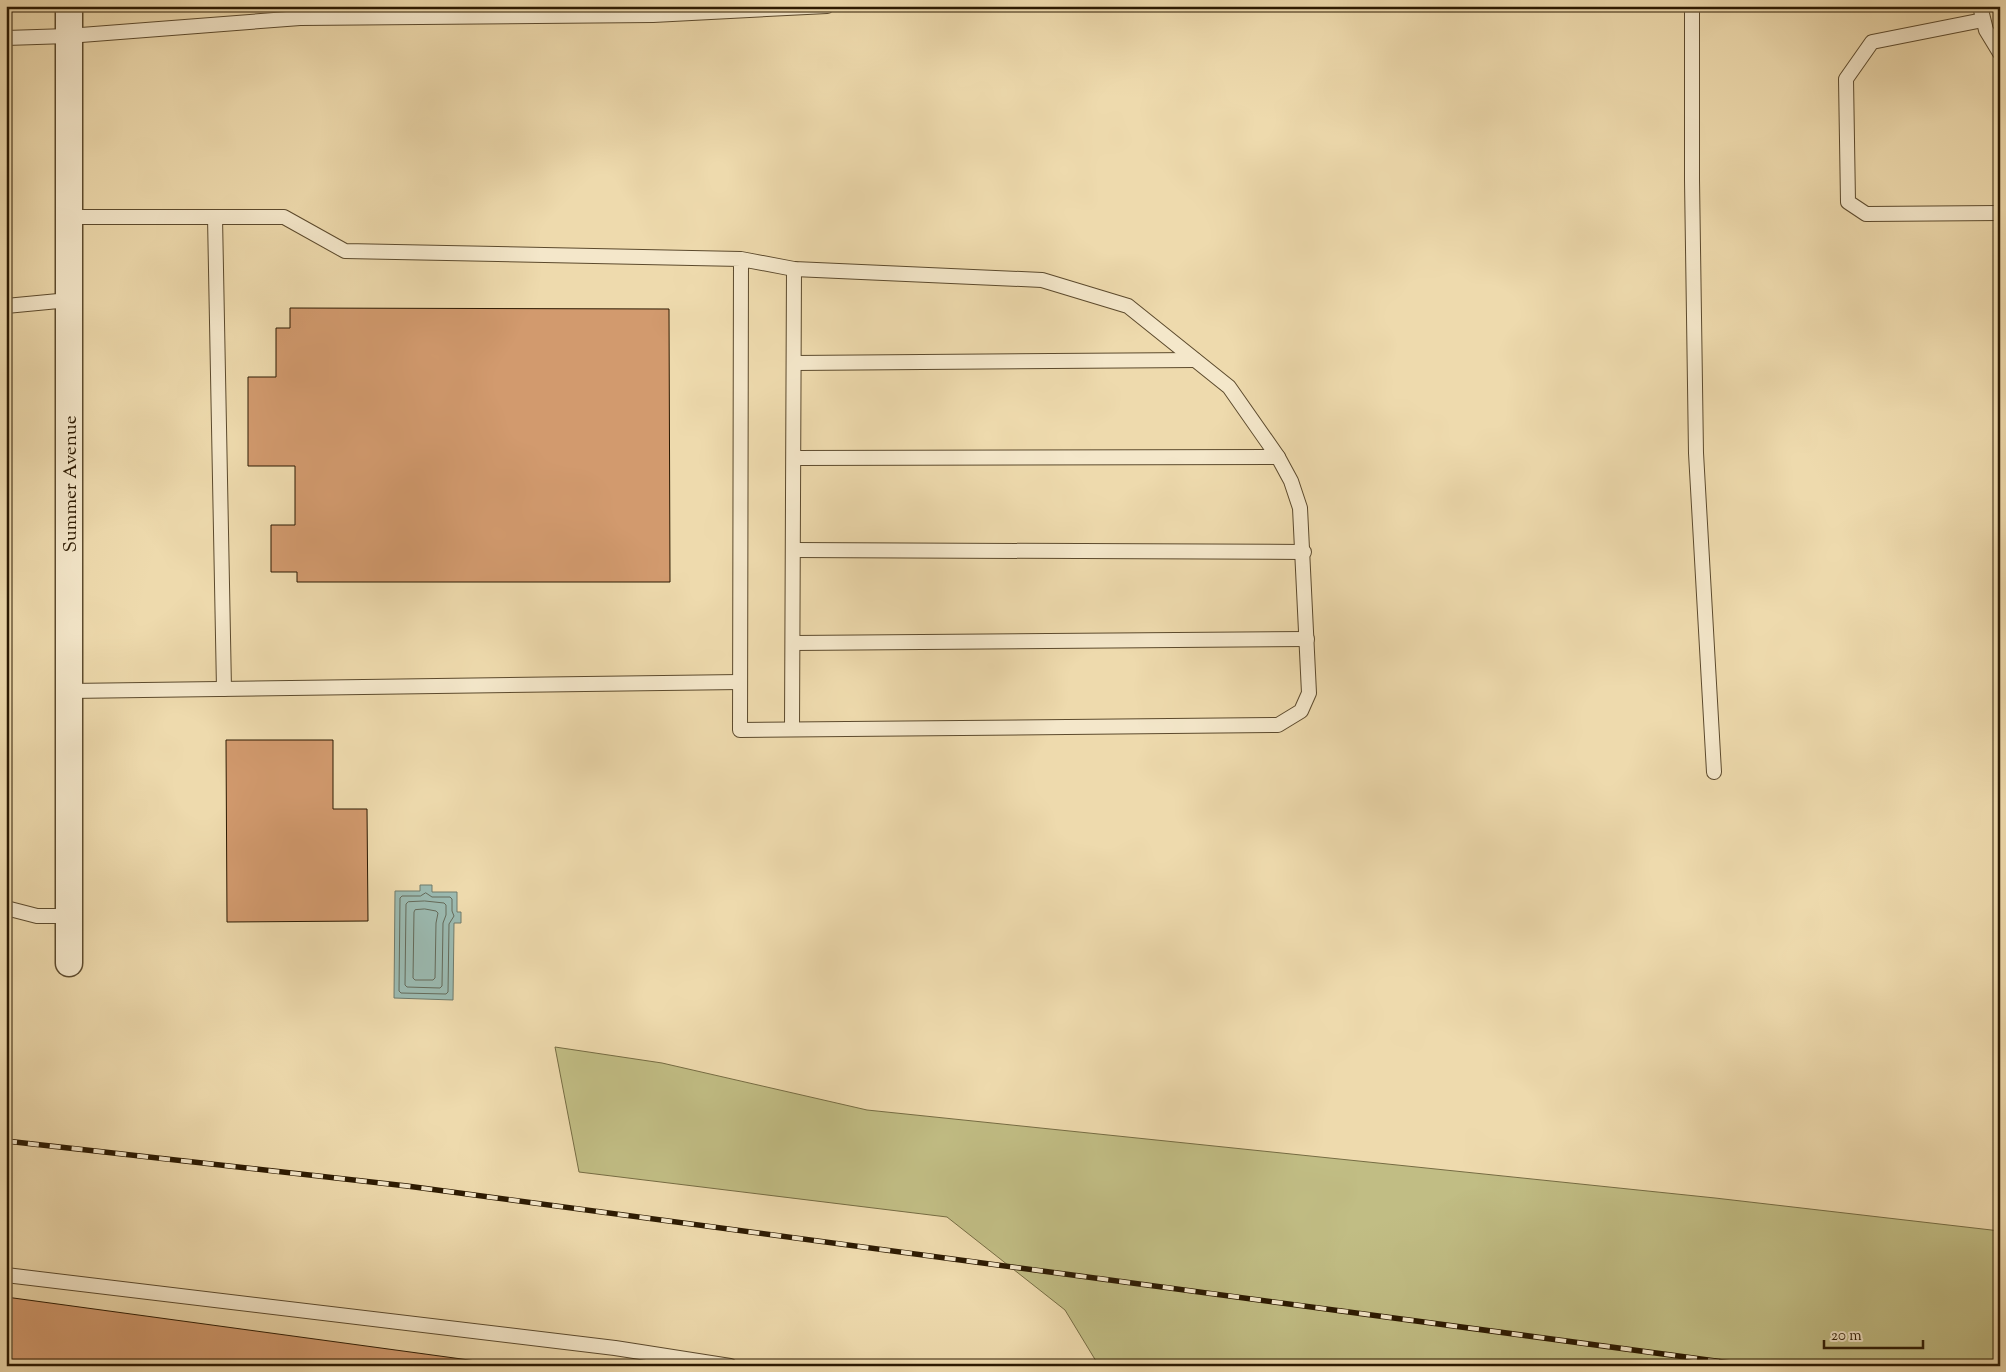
<svg xmlns="http://www.w3.org/2000/svg" width="2006" height="1372" viewBox="0 0 2006 1372" font-family="'Sorts Mill Goudy',serif">
<style>
.green{fill:#c1bd84;stroke:#766c43}
.water{fill:#9bbab1;stroke:#6f7a6b}
.lines{fill:none;stroke-linecap:round;stroke-linejoin:round}
.shore{stroke:#646a5a;stroke-width:1}
.building{fill:#d29a6e;stroke:#2c1a02}
.lane-casing{stroke:#5c4a2d;stroke-width:16}
.street-casing{stroke:#5c4a2d;stroke-width:29}
.lane{stroke:#f4e7ca;stroke-width:14}
.street{stroke:#f4e7ca;stroke-width:26}
.rail-casing{stroke:#2c1a02;stroke-width:5.5}
.rail{stroke:#f4e7ca;stroke-width:4;stroke-dasharray:11;stroke-linecap:butt}
.labels{text-anchor:middle;stroke-width:4.5;stroke-linejoin:round;paint-order:stroke}
.street-label{font-size:19px;fill:#2c1a02;stroke:#f4e7ca}
</style>
<rect width="100%" height="100%" fill="#eedaad"/>
<filter id="stains"><feTurbulence type="fractalNoise" baseFrequency=".004" numOctaves="4"/><feColorMatrix values="0 0 0 0 .2 0 0 0 0 .09 0 0 0 0 .02 0 0 0 .5 -.17"/></filter>
<radialGradient id="worn" r=".72"><stop offset=".6" stop-color="#630" stop-opacity="0"/><stop offset="1" stop-color="#630" stop-opacity=".3"/></radialGradient>
<polygon class="green" points="555,1047 662,1063 867,1110 1715,1198 2000,1231 2000,1366 1099,1366 1065,1310 947,1217 579,1172"/>
<polygon class="water" points="420,885 432,885 432,892 457,892 457,912 461,912 461,923 454,923 453,1000 394,998 395,891 420,891"/>
<g class="lines">
<g class="shore">
<polygon points="426,893 432,897 450,897 452,899 452,911 454,916 449,924 448,992 446,994 401,993 399,991 400,898 402,896 420,896"/>
<polygon points="425,901 444,903 446,905 446,915 443,923 442,986 440,988 407,987 405,985 406,904 408,902"/>
<polygon points="425,909 436,911 438,913 436,923 435,978 433,980 415,980 413,978 414,912 415,910"/>
</g>
</g>
<g class="building">
<polygon points="290,308 669,309 670,582 297,582 297,572 271,572 271,525 295,525 295,466 248,466 248,377 276,377 276,328 290,328"/>
<polygon points="226,740 333,740 333,809 367,809 368,921 227,922"/>
<polygon points="6,1297 513,1366 6,1366"/>
</g>
<g class="lines">
<g class="lane-casing">
<g id="lane">
<polyline points="1692,6 1692,180 1696,453 1714,772"/>
<polyline points="1980,6 1986,30 2000,53"/>
<polyline points="1983,20 1872,42 1846,79 1848,202 1866,214 2000,213"/>
<polyline points="6,38 68,36 300,18 653,15 827,6"/>
<polyline points="69,217 284,217 345,251 741,259 740,730 1278,725 1301,711 1309,693 1300,508 1291,481 1278,457 1229,387 1128,306 1042,280 794,269 741,259"/>
<polyline points="215,217 224,689"/>
<polyline points="6,306 69,300"/>
<polyline points="794,363 1195,360"/>
<polyline points="794,458 1278,457"/>
<polyline points="793,550 1304,552"/>
<polyline points="793,643 1307,639"/>
<polyline points="69,691 740,682"/>
<polyline points="792,729 794,269"/>
<polyline points="6,908 37,916 70,916"/>
<polyline points="6,1275 615,1348 730,1366"/>
</g>
</g>
<g class="street-casing">
<polyline id="street" points="69,6 69,963"/>
</g>
<use href="#lane" class="lane"/>
<use href="#street" class="street"/>
<g class="rail-casing">
<polyline id="rail" points="6,1141 407,1186 1753,1366"/>
</g>
<use href="#rail" class="rail"/>
</g>
<g class="labels">
<g class="street-label">
<text transform="translate(69 484) rotate(-90)" y="7">Summer Avenue</text>
</g>
</g>
<rect width="2006" height="1372" fill="none" stroke="#eedaad" stroke-width="25"/>
<rect x="8" y="8" width="1991" height="1357" fill="none" stroke="#2c1a02" stroke-width="2.5"/>
<rect x="12" y="12" width="1981" height="1347" fill="none" stroke="#2c1a02"/>
<path d="M1824 1340v8h99v-8" fill="none" stroke="#2c1a02" stroke-width="2.5"/>
<text x="1831" y="1340" font-size="15" fill="#2c1a02" stroke="#f4e7ca" stroke-width="4" paint-order="stroke">20 m</text>
<rect width="100%" height="100%" filter="url(#stains)"/>
<rect width="100%" height="100%" fill="url(#worn)"/>
</svg>
